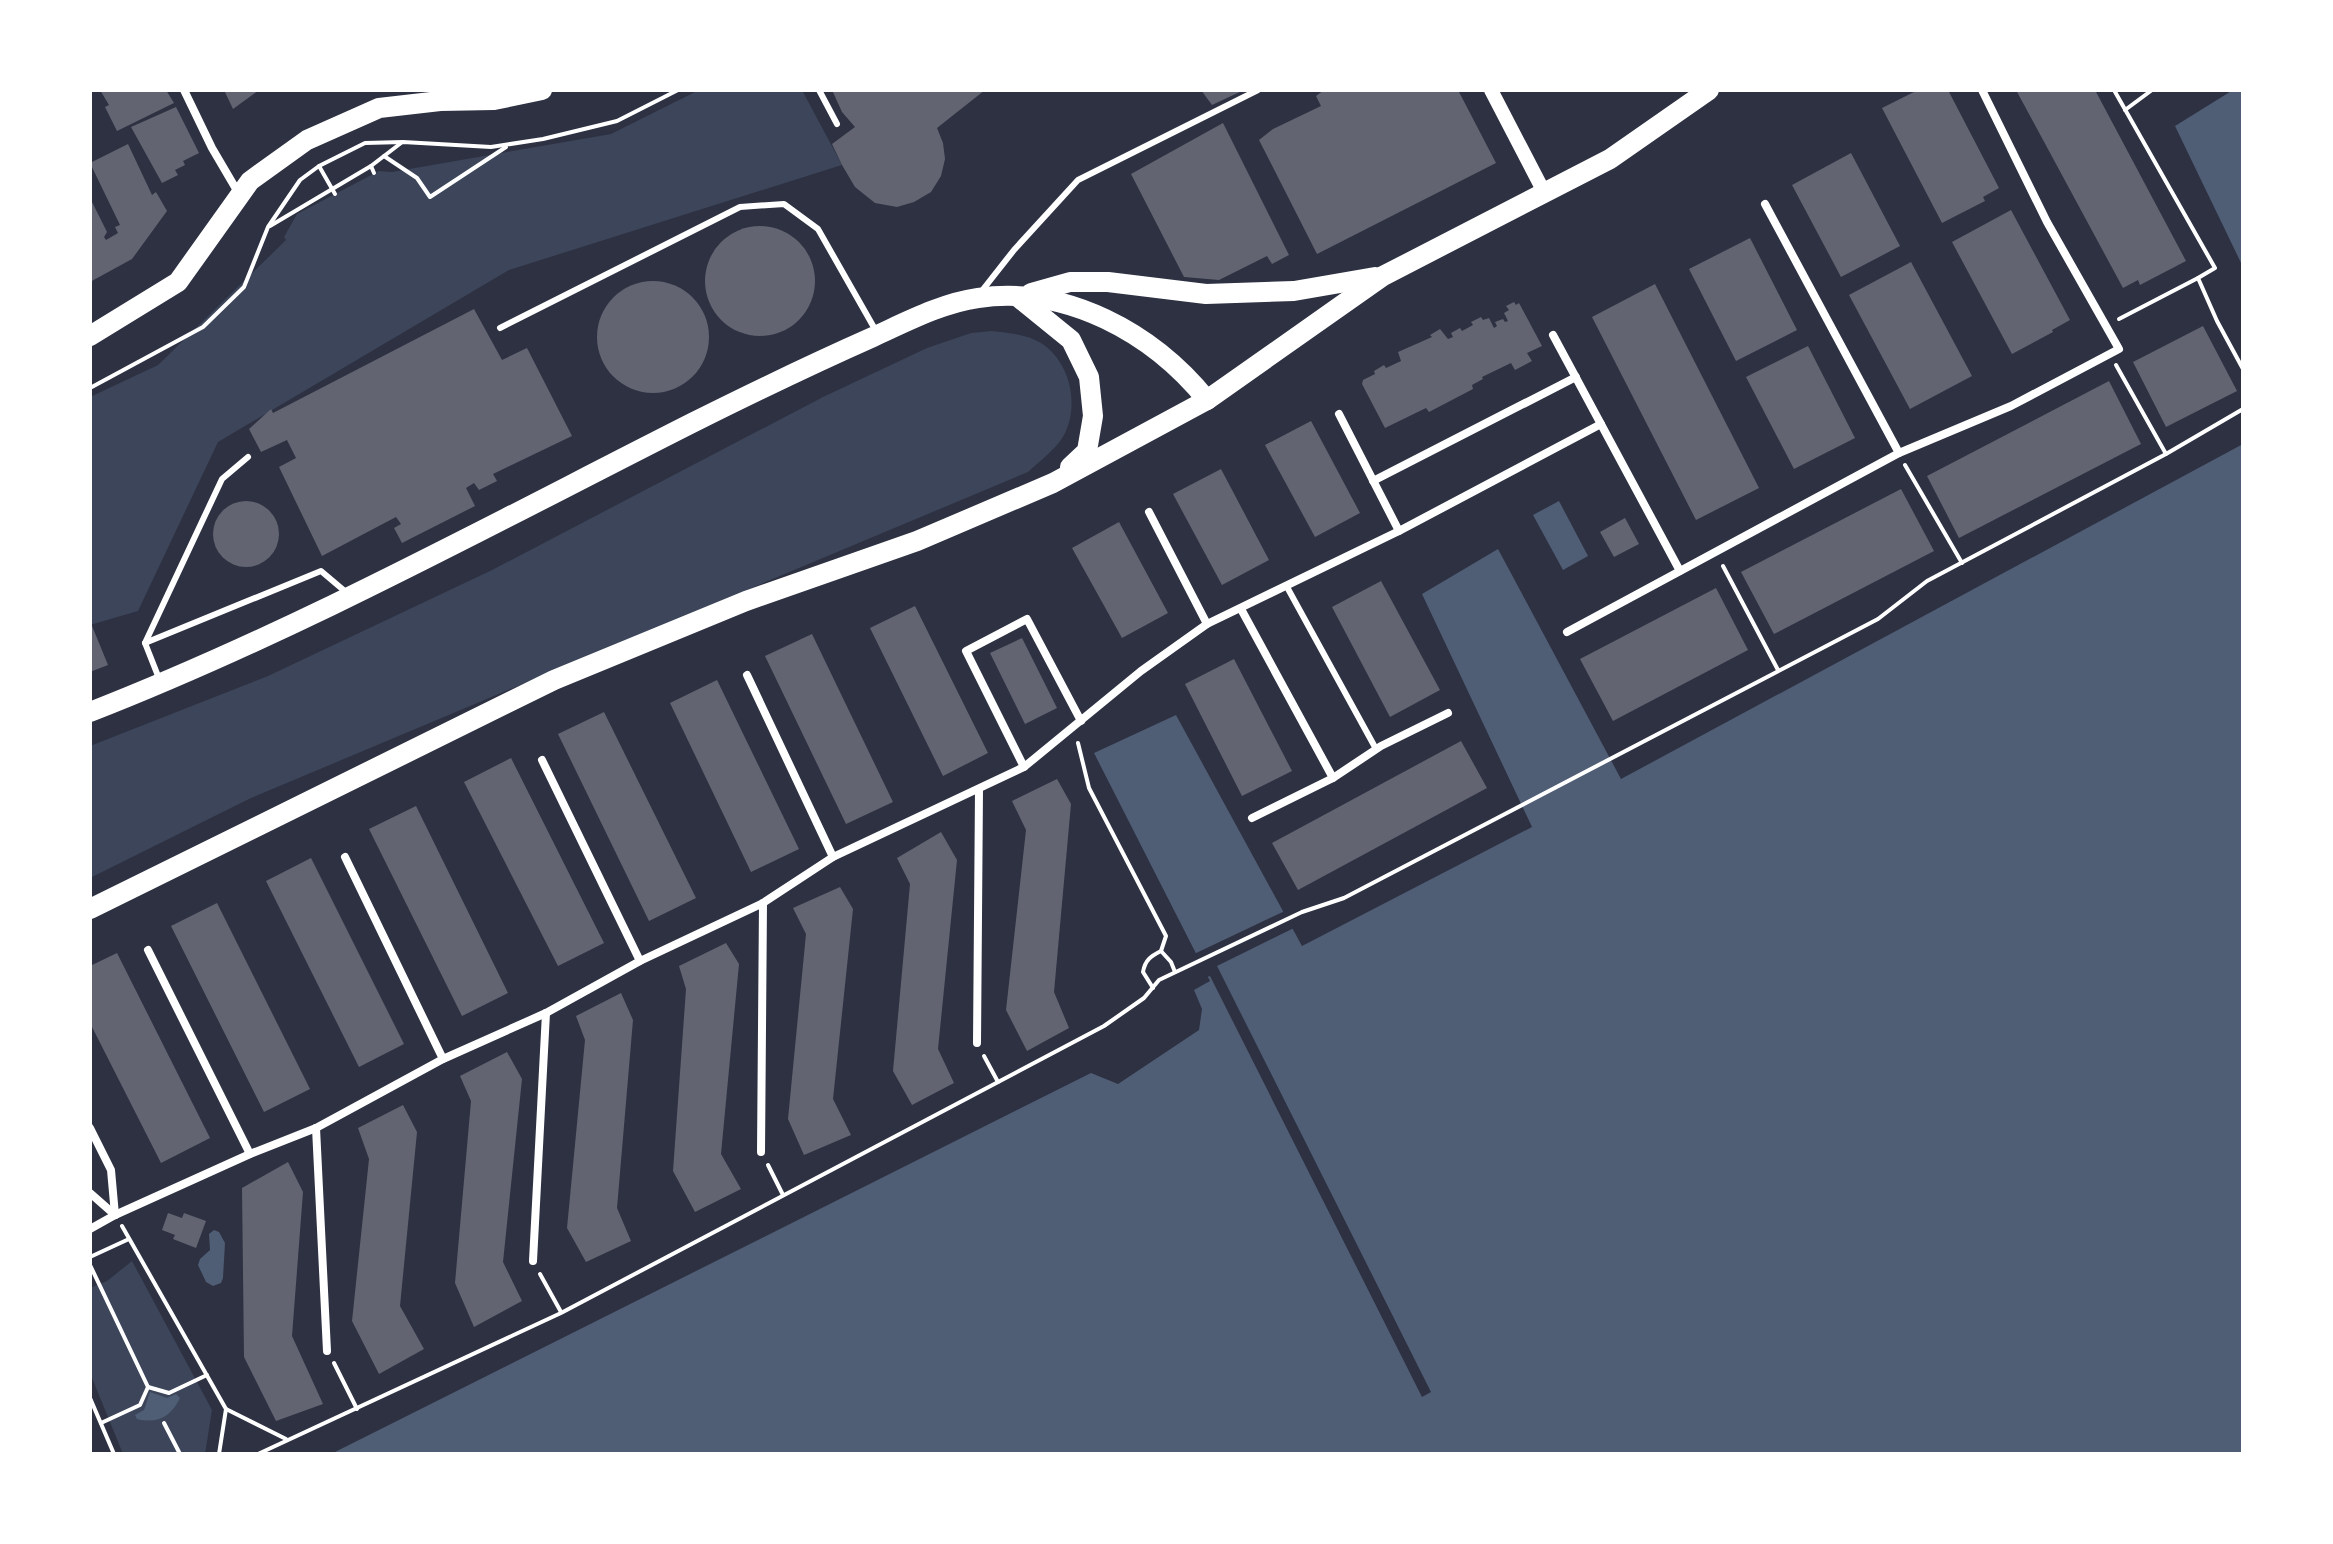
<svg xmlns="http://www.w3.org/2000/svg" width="2333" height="1544" viewBox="0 0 2333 1544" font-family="'Nunito Sans',sans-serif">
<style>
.green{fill:#3c4559}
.water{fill:#4f5d75}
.pier{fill:#2d3142}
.building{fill:#626471}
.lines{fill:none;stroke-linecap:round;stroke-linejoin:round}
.path{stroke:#fff;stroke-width:4}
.service{stroke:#fff;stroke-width:6}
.minor{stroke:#fff;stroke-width:8}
.tertiary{stroke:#fff;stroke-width:14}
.primary{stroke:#fff;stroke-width:20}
</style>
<rect width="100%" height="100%" fill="#2d3142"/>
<g class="green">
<polygon points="699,90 802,90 842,165 509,270 218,442 138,611 90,625 90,397 158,365 286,240 284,237 297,214 379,171 392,172 611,134"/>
<path d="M 992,331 C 1008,333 1027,334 1041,343 C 1069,361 1079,401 1066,431 C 1060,446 1040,461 1028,472 L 251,798 L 90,878 L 90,746 L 268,676 L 492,570 L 823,397 L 927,348 L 971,333 Z"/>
<polygon points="132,1261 212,1410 205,1454 123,1454 90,1373 90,1288 107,1281"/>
</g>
<g class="water">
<polygon points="2233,90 2243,90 2243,267 2175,126"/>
<polygon points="2243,444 2243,1454 331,1454 1091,1073 1118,1084 1199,1030 1202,1009 1194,990 1210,981 1094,753 1176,715 1302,946 1532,827 1422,594 1498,549 1621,779"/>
<polygon points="1559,501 1588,556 1563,570 1533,515"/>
<polygon points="214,1230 219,1232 225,1243 223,1278 221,1283 213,1286 206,1282 198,1265 200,1259 210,1250 209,1234"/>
<path d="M 150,1392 L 167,1398 L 176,1394 L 180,1398 C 171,1417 157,1424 137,1419 L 135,1415 L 144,1410 Z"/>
</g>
<polygon class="pier" points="1287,910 1296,927 1217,966 1431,1392 1422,1397 1210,976 1204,978 1192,955"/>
<g class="building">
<polygon points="100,90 166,90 174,103 117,131 105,107 109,105"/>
<polygon points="224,90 259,90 233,109"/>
<polygon points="832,90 985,90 937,128 943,143 945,159 941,176 931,192 914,202 897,207 875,203 855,187 842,165 832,144 855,127 842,112"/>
<polygon points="1201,90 1244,90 1212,105"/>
<polygon points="1324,90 1458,90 1496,163 1317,254 1259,140 1273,129 1321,106 1316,96"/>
<polygon points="1918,90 1948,90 1999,188 1983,197 1985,201 1942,223 1882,108"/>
<polygon points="2016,90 2095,90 2186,261 2140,285 2138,280 2123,288"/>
<polygon points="176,107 199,153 183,161 185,165 175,170 178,175 162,183 131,127"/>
<polygon points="1223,123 1289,255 1272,264 1267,256 1219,280 1184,277 1131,174"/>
<polygon points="128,144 152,195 156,192 167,211 132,259 90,282 90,198 107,232 104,237 106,240 118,233 115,227 120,225 90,163"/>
<polygon points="1851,153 1900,246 1841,277 1792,185"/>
<polygon points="2011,210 2070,320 2052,330 2053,332 2012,354 1952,242"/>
<circle cx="760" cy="281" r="55"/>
<polygon points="1750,238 1797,330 1736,361 1689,269"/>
<polygon points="1911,262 1972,376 1910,409 1849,295"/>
<circle cx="653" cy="337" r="56"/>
<polygon points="1655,284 1759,488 1696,520 1592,317"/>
<polygon points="1514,302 1516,305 1519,303 1542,346 1527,353 1532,361 1515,370 1511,363 1482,377 1483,379 1472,385 1473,389 1429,412 1426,408 1385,428 1362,384 1363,380 1375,374 1374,371 1384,365 1386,368 1401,361 1398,352 1432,337 1430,335 1440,329 1448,339 1453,337 1451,333 1460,328 1462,331 1473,325 1471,322 1481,317 1483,320 1489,318 1494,328 1497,326 1495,322 1503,319 1505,322 1508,321 1504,313 1509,310 1506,306"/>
<polygon points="474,309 502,360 527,348 572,436 493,474 497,481 479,490 474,483 466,488 475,506 402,543 394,528 401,524 396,517 322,556 279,467 296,458 287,440 261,452 249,429 271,409 273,413"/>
<polygon points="2203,326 2237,391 2166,427 2133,362"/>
<polygon points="1808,346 1855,438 1794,469 1746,377"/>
<polygon points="2109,381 2141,444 1959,538 1927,476"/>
<polygon points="1311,421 1360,513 1315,537 1265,445"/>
<polygon points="1221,469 1269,560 1222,585 1173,494"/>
<polygon points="1901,489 1934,551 1774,634 1741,572"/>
<circle cx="246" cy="534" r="33"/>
<polygon points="1625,518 1639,544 1614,557 1600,532"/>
<polygon points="1119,522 1168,613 1122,638 1072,548"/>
<polygon points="1381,581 1440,690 1390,717 1332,607"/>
<polygon points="1716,588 1748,650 1613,721 1580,659"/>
<polygon points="915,606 988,753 943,776 870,628"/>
<polygon points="90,621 108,665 90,672"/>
<polygon points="812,634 893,802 846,824 765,656"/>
<polygon points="1022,638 1057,708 1025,724 990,653"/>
<polygon points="1234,659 1292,771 1242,796 1185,684"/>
<polygon points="717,680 799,849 751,872 670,703"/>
<polygon points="604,712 696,898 649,921 558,734"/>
<polygon points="1461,741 1487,788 1298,890 1272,843"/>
<polygon points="511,758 604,943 558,966 464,782"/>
<polygon points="1057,779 1071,804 1054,992 1069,1028 1027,1051 1006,1010 1026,830 1012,801"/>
<polygon points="416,806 508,993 462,1016 369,829"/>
<polygon points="941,832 957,860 938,1049 954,1083 912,1105 893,1071 910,884 897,858"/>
<polygon points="311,858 404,1044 359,1067 266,881"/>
<polygon points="840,887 853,909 833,1099 851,1135 804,1155 788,1119 806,934 793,908"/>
<polygon points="217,903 310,1089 264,1112 171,926"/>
<polygon points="726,943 739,964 721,1154 741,1189 695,1212 673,1171 686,989 679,966"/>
<polygon points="117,953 210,1138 161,1163 90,1023 90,966"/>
<polygon points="621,993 633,1020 617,1208 631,1241 586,1262 567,1228 585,1040 576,1016"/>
<polygon points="507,1052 522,1079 503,1262 522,1301 474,1327 455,1283 471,1101 460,1076"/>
<polygon points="403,1105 417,1132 400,1306 424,1349 379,1374 352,1321 369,1159 358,1128"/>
<polygon points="288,1162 303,1192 292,1336 323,1404 276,1421 244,1357 242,1188"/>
<polygon points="168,1213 182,1218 184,1213 206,1221 196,1248 173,1239 175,1235 162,1230"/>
</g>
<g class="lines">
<g class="path">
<polyline points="2114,90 2215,268 2198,278 2217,321 2243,369"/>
<polyline points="2125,110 2152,90"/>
<polyline points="384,156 417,178 430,197 506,147"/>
<polyline points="319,166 335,194"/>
<polyline points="371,166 401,143"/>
<polyline points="270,226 371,166 374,173"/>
<polyline points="2119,319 2198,278"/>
<polyline points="2116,365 2166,454"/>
<polyline points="90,388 203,327 244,287 268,227 300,180 319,166 365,143 403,142 491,147 543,139 617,121 678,90"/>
<polyline points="1905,465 1962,563"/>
<polyline points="1723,566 1778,670"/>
<path d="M 1078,743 L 1089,788 L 1166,936 L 1161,951 C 1151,956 1145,960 1143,972 L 1153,988"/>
<polyline points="1161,951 1171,962 1175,972"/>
<polyline points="984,1056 998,1082"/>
<polyline points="768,1165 783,1195"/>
<polyline points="122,1226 226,1409 286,1439"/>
<polyline points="90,1257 129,1239"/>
<polyline points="90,1265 148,1387"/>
<polyline points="540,1274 561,1312"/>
<polyline points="334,1363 357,1409"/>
<polyline points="90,1398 114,1454"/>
<polyline points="101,1423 140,1405 148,1387 169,1393 207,1375"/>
<polyline points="164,1423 180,1454"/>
<polyline points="219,1454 226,1409"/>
<polyline points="258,1454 561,1313 1104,1026 1144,998 1159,980 1302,912 1344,898 1878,619 1927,581 2166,454 2243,409"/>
</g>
<g class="service">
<polyline points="819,90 837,124"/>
<polyline points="981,292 1014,250 1078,180 1258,90"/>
<polyline points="500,328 740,207 784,204 818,229 876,331"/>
<polyline points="1287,587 1376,749"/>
<polyline points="145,643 321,571 347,593"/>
<polyline points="160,681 145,643 222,479 248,457"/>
</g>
<g class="minor">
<polyline points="184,90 212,148 239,194"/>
<polyline points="1765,204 1899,453"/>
<polyline points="1553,335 1680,571"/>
<polyline points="1339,414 1399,531"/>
<polyline points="1373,481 1576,377"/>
<polyline points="1149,512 1207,624"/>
<polyline points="1241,609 1333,778"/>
<polyline points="1567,632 1899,453 2011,406 2119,349 2047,222 1982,90"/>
<polyline points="747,675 833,857"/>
<polyline points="542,760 640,961"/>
<polyline points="1024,767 966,651 1027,619 1081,721"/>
<polyline points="1252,818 1333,778 1381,746 1448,713"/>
<polyline points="345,857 443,1059"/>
<polyline points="148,950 250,1154"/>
<polyline points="977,1043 979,790"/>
<polyline points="90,1128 111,1170 115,1215"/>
<polyline points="316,1128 327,1351"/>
<polyline points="761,1152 763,903"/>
<polyline points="90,1193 115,1215"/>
<polyline points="90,1229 115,1215 250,1154 316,1128 443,1059 546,1013 640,961 763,903 833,857 1024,767 1141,671 1207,624 1399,531 1601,424"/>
<polyline points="533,1261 546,1013"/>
</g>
<polyline class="tertiary" points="1491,90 1544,192"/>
<g class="primary">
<polyline points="1031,293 1070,282 1108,282 1206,294 1294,291 1375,277"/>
<polyline points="1018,297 1071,340 1089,377 1093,416 1087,451 1070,467"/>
<polyline points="90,336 178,282 250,181 307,140 379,108 440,101 494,100 542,90"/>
<path d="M 90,712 C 297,631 494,523 692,423 C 752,393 812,364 873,337 C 906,322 942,303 978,298 C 1066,285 1153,333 1207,400"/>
<polyline points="90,909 554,680 746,601 917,541 1053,483 1207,400 1383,276 1610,159 1709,90"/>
</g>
</g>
<rect width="2333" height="1544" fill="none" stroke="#ffffff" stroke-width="184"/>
</svg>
